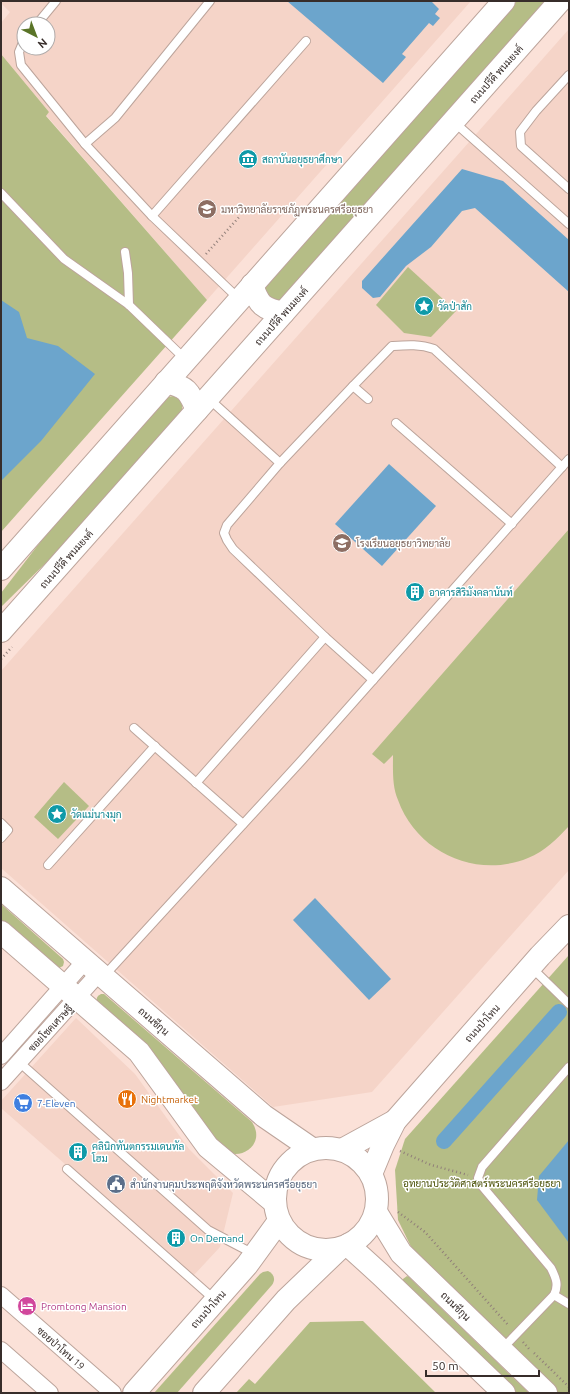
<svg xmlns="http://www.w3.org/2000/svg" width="570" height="1394" viewBox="0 0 570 1394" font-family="Ubuntu,Sarabun,sans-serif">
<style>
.built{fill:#f5d4c8;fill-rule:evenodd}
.green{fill:#b5bd86}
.water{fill:#6ca5cc}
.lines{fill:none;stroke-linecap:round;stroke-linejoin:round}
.canal{stroke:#6ca5cc;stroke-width:16}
.lane-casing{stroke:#bca49b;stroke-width:10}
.street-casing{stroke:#bca49b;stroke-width:18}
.secondary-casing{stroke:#bca49b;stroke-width:24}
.primary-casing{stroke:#bca49b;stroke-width:24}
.path{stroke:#907f79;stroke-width:2.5;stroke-dasharray:1 3;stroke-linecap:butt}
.lane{stroke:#fff;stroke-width:8}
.street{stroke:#fff;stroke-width:16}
.secondary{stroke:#fff;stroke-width:22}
.primary{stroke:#fff;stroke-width:22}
.labels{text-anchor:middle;stroke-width:3;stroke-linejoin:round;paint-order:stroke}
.street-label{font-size:10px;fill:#372d2a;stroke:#fff}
.culture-label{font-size:10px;fill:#0d838f;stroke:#fff;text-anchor:start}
.education-label{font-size:10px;fill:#785e54;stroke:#fff;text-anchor:start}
.food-label{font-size:10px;fill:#c56008;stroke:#fff;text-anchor:start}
.shop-label{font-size:10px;fill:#366cbe;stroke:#fff;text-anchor:start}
.park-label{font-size:10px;fill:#474d00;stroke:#fff}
.service-label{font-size:10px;fill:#4e5e75;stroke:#fff;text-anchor:start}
.hotel-label{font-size:10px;fill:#b23c85;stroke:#fff;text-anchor:start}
</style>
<rect width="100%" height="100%" fill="#fbe1d8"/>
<g class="built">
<path d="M 1,1 L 471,1 L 207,300 L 46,115 L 49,112 L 1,54 L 1,23 L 10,12 L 1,3 ZM 24,24 L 48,24 L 48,48 L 24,48 Z"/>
<polygon points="569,29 569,870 372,1092 273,1107 1,868 1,671"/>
<polygon points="76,1018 135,1074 189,1149 233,1193 220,1247 193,1276 1,1108 1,1101"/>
</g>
<g class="green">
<polygon points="517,1 546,1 281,300 273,304 263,290 265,286"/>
<polygon points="1,54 49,112 46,116 207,300 1,532"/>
<polygon points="408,267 456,311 431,337 404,333 376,305"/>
<path d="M 173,396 C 180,399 183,402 182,410 L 63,546 L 1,607 L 1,593 L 48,532 L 164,400 L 168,397 Z"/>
<path d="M 569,529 L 569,826 C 557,839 545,851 528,858 C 477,879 417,853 398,800 C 392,786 393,770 393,755 L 384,764 L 372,754 Z"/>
<polygon points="64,782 89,806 58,839 34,817"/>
<polygon points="1,904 63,959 64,962 63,966 59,968 55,968 1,920"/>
<polygon points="569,955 569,1393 557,1393 416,1257 398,1220 395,1170 405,1139"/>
<path d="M 101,994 L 104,994 L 252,1122 C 255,1127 257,1132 256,1138 C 253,1152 238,1157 226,1152 L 97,1003 C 96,998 97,996 101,994 Z"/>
<path d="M 268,1271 C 274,1274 276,1279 272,1285 L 177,1393 L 154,1393 L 260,1274 L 263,1272 Z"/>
<polygon points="407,1276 409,1277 529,1393 517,1393 403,1283 403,1279"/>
<polygon points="363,1321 436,1393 236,1393 249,1379 255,1384 310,1322"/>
</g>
<g class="water">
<polygon points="287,1 432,1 432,2 439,9 435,14 440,18 433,26 429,23 402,54 406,57 383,83"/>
<polygon points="462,169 503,181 569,240 569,292 475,208 462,211 431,247 406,266 380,297 373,298 362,288 362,281"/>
<polygon points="1,300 19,312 27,338 58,346 95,374 41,441 1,481"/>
<polygon points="389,464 436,506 382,566 335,524"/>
<polygon points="315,898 391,979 369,1000 293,920"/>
<polygon points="569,1140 569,1243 537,1200 539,1176"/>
</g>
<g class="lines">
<polyline class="canal" points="444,1141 559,1012"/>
<g class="lane-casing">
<g id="lane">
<polyline points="37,24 56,1"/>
<polyline points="24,40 19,52 21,65 85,144 152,216 239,299"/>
<polyline points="569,75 536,111 520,132 521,146 569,189"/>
<polyline points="454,122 569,224"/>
<polyline points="85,144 115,118 210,1"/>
<polyline points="1,193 64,259 129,305 185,359"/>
<polyline points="152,216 306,41"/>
<polyline points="125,252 128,273 129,305"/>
<path d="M 353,386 L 392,346 C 407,345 420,344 434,349 L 562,467"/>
<polyline points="208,398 280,463"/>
<polyline points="368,399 353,386 280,463 227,525 224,533 227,540 233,549 325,637 373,680"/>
<polyline points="396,423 512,524"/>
<polyline points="134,728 243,824"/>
<polyline points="196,783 325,637"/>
<polyline points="1,823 8,830 1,838"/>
<polyline points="48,865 155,746"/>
<polyline points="531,967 569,1004"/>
<polyline points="104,976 302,760 569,459"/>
<polyline points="19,1062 208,1230 254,1254"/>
<polyline points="67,1169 215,1300"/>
<polyline points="554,1295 569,1304"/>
<path d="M 502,1349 L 554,1295 C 559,1285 556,1278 551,1268 L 482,1186 L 478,1178 L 482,1167 L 569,1067"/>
</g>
</g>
<g class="street-casing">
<g id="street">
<polyline points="1,1056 85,961"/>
<polyline points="1,1082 99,973"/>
<polyline points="1,1295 113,1393"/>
<polyline points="1,1350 50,1393"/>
</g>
</g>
<g class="secondary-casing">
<g id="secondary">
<polyline points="1,888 264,1116 312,1149"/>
<polyline points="1,932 139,1052 208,1147 274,1202"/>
<circle cx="326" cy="1199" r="51"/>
<polyline points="342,1150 395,1121"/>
<polyline points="371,1174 383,1145 395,1121 540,956 569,926"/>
<polyline points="376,1212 401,1253 546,1393"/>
<polyline points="348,1245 381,1275 504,1393"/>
<polyline points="134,1393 247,1265 279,1221"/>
<polyline points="204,1393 286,1300 339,1249"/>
</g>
</g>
<g class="primary-casing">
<g id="primary">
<path d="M 252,285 C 259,306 263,308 283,313"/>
<path d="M 166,382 C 187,387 189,391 197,410"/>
<polyline points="1,569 504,1"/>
<polyline points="1,631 560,1"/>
</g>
</g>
<g class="path">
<polyline points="206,254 240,216"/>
<polyline points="1,659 12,647"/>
<polyline points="400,1151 431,1165 468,1175"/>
<polyline points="398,1212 425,1232 509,1326"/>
<polyline points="523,1342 530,1350"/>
<polyline points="534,1353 569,1387"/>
</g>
<use href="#lane" class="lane"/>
<use href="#street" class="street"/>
<use href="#secondary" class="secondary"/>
<use href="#primary" class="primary"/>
</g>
<defs>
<g id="museum-disc" transform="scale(1)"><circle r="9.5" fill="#0f9aa8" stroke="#fff"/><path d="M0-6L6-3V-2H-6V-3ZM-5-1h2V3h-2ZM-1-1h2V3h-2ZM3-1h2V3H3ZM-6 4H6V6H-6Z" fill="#fff"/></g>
<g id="university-disc" transform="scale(1)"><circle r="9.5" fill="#8d6e63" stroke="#fff"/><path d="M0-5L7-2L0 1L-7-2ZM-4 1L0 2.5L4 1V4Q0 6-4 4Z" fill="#fff"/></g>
<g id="sight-disc" transform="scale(1)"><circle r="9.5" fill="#0f9aa8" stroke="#fff"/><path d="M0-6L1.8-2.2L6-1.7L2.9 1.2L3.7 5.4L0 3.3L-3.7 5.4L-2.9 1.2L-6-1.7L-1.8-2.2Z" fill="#fff"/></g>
<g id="school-disc" transform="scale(1)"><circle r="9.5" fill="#8d6e63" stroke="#fff"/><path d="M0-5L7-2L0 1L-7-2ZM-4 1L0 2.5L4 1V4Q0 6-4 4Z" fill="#fff"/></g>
<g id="building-disc" transform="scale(1)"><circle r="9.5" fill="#0f9aa8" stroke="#fff"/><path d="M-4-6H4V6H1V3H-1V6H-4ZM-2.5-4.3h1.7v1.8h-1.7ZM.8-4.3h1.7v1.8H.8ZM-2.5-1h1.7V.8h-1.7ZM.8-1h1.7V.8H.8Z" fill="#fff"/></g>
<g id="restaurant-disc" transform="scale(1)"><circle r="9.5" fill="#e8710a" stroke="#fff"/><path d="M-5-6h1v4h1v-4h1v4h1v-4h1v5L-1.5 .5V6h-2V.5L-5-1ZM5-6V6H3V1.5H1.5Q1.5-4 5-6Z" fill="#fff"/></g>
<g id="supermarket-disc" transform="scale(1)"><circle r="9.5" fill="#3f7fe0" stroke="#fff"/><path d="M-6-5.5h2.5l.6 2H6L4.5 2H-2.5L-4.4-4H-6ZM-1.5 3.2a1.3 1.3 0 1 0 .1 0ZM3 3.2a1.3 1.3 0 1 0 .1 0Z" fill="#fff"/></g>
<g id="civic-disc" transform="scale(1)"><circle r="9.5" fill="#5c6f8a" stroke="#fff"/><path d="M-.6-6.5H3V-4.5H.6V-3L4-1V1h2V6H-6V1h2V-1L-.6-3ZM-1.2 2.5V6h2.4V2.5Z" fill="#fff"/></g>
<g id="hotel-disc" transform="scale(1)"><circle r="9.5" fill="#d1479c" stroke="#fff"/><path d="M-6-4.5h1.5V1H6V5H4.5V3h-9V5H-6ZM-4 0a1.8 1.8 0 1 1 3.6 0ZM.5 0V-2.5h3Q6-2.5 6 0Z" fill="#fff"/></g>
</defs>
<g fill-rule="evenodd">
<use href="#museum-disc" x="248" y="159"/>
<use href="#university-disc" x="207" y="209"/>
<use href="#sight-disc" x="424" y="306"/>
<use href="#school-disc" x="342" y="543"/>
<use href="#building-disc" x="415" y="592"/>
<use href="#sight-disc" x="57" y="814"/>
<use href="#restaurant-disc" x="127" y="1099"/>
<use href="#supermarket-disc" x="23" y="1103"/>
<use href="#building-disc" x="78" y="1152"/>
<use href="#civic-disc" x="116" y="1184"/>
<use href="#building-disc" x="176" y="1238"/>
<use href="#hotel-disc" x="27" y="1306"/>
</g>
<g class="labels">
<g class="street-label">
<text transform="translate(496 74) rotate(-48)" y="4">ถนนปรีดี พนมยงค์</text>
<text transform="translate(281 316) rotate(-48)" y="4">ถนนปรีดี พนมยงค์</text>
<text transform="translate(66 559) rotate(-48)" y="4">ถนนปรีดี พนมยงค์</text>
<text transform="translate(154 1021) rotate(41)" y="4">ถนนชีกุน</text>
<text transform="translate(482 1023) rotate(-48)" y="4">ถนนป่าโทน</text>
<text transform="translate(50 1028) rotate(-47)" y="4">ซอยโชคเศรษฐี</text>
<text transform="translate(456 1306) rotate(44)" y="4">ถนนชีกุน</text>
<text transform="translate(208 1309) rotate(-48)" y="4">ถนนป่าโทน</text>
<text transform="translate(61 1348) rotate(41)" y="4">ซอยป่าโทน 19</text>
</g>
<g class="culture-label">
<text x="262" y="163">สถาบันอยุธยาศึกษา</text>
<text x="438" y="310">วัดป่าสัก</text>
<text x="429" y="596">อาคารสิริมังคลานันท์</text>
<text x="71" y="818">วัดแม่นางมุก</text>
<text x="92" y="1150">คลินิกทันตกรรมเดนทัล<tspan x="92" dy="12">โฮม</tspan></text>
<text x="190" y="1242">On Demand</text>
</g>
<g class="education-label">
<text x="221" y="213">มหาวิทยาลัยราชภัฏพระนครศรีอยุธยา</text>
<text x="356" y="547">โรงเรียนอยุธยาวิทยาลัย</text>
</g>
<g class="food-label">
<text x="141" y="1103">Nightmarket</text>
</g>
<g class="shop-label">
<text x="37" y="1107">7-Eleven</text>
</g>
<g class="park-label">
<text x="482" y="1187">อุทยานประวัติศาสตร์พระนครศรีอยุธยา</text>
</g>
<g class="service-label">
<text x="130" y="1188">สำนักงานคุมประพฤติจังหวัดพระนครศรีอยุธยา</text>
</g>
<g class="hotel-label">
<text x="41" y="1310">Promtong Mansion</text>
</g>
</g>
<rect width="570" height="1394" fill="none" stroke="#372d2a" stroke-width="4"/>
<g transform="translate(36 36) rotate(138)"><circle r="19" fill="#ffffff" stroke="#afabaa"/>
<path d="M0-3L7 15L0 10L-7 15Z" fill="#5a7427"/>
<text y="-6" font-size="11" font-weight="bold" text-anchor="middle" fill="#372d2a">N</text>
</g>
<path d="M426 1370v6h113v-6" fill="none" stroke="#372d2a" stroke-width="2"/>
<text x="432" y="1370" font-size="12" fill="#372d2a" stroke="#ffffff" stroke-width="3" paint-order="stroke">50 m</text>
</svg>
